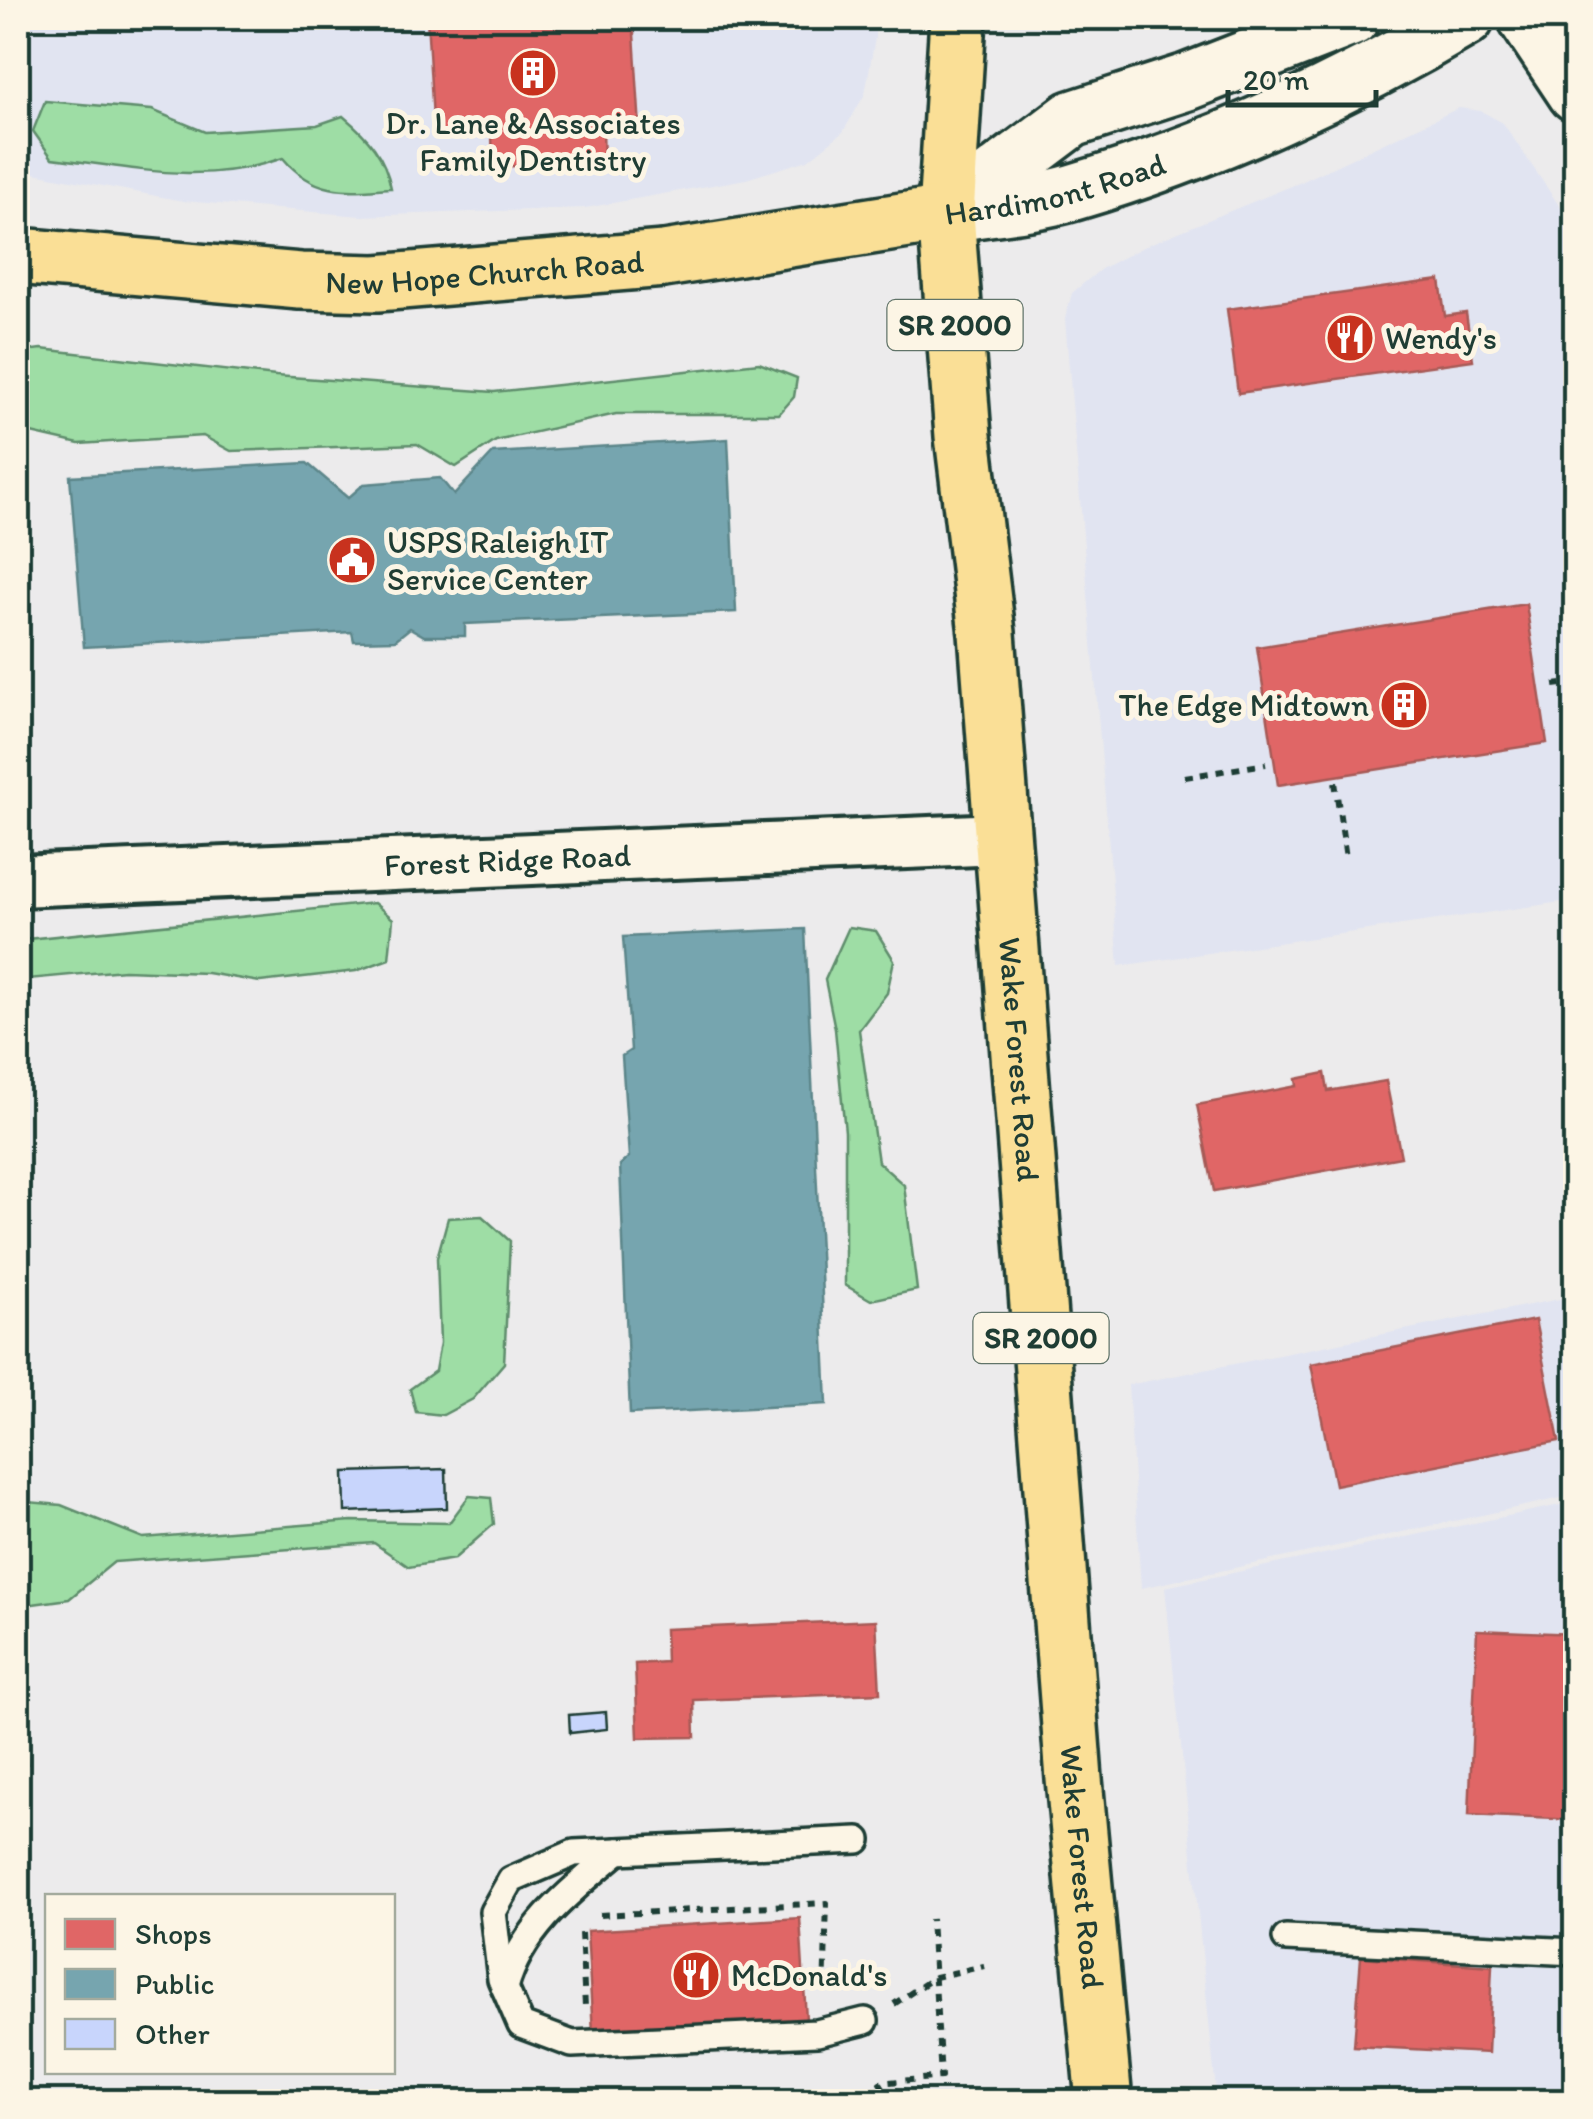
<svg xmlns="http://www.w3.org/2000/svg" width="1593" height="2119" viewBox="0 0 1593 2119" font-family="Itim,sans-serif">
<style>
.built{fill:#e1e4f1}
.green{fill:#9edda5;stroke:#5e8d6c;stroke-width:2.5}
.shops{fill:#e06666;stroke:#a65a57;stroke-width:2.5}
.public{fill:#76a5af;stroke:#5c868a;stroke-width:2.5}
.building{fill:#c8d5fc;stroke:#1f3d34;stroke-width:2.5}
.lines{fill:none;stroke-linecap:round;stroke-linejoin:round}
.service-casing{stroke:#1f3d34;stroke-width:32}
.minor-casing{stroke:#1f3d34;stroke-width:58}
.tertiary-casing{stroke:#1f3d34;stroke-width:62}
.primary-casing{stroke:#1f3d34;stroke-width:62}
.path{stroke:#1f3d34;stroke-width:6;stroke-dasharray:8 8;stroke-linecap:butt}
.service{stroke:#fcf5e5;stroke-width:25}
.minor{stroke:#fcf5e5;stroke-width:50}
.tertiary{stroke:#fcf5e5;stroke-width:55}
.primary{stroke:#fadf96;stroke-width:55}
.labels{text-anchor:middle;stroke-width:10;stroke-linejoin:round;paint-order:stroke}
.shield{fill:#fcf5e5;stroke:#617469;stroke-width:2.5}
.shield-label{font-size:30px;font-weight:bold;fill:#1f3d34}
.poi-label{font-size:32px;fill:#1f3d34;stroke:#fcf5e5;text-anchor:start}
.street-label{font-size:32px;fill:#1f3d34;stroke:#fcf5e5}
</style>
<rect width="100%" height="100%" fill="#ecebec"/>
<filter id="ink" filterUnits="userSpaceOnUse"><feTurbulence type="fractalNoise" baseFrequency=".01" numOctaves="2"/><feDisplacementMap in="SourceGraphic" scale="20" xChannelSelector="R" yChannelSelector="G"/><feConvolveMatrix kernelMatrix="1 2 1 2 8 2 1 2 1" color-interpolation-filters="sRGB"/></filter>
<g filter="url(#ink)">
<g class="built">
<polygon points="18,18 875,18 875,38 865,94 843,132 808,160 746,179 585,208 361,216 183,201 18,170"/>
<polygon points="1459,108 1481,111 1503,123 1575,229 1575,900 1119,966 1065,319 1072,293 1101,269 1147,245 1299,183"/>
<polygon points="1575,1296 1575,1495 1141,1588 1128,1385"/>
<polygon points="1575,1502 1575,2101 1217,2101 1165,1587"/>
</g>
<g class="green">
<path d="M 45,101 L 152,110 L 205,132 L 317,125 L 343,116 C 368,137 385,156 391,188 C 345,192 314,195 283,158 C 203,186 134,168 52,158 L 33,131 Z"/>
<polygon points="41,349 276,376 494,392 759,363 797,378 794,397 779,414 616,414 496,441 456,467 417,444 231,451 203,436 79,444 18,430 18,352"/>
<polygon points="374,903 393,919 389,959 356,971 260,982 207,973 124,970 18,980 18,940"/>
<polygon points="849,927 876,931 894,960 887,993 859,1030 878,1162 904,1185 917,1290 871,1300 845,1285 845,1132 835,1029 825,980"/>
<polygon points="482,1216 510,1241 504,1363 473,1399 443,1415 416,1412 410,1389 435,1371 440,1343 437,1258 448,1218"/>
<polygon points="469,1496 491,1498 494,1524 454,1559 409,1567 374,1543 114,1562 69,1599 18,1606 18,1501 61,1505 143,1538 352,1521 449,1523"/>
</g>
<g class="shops">
<polygon points="427,18 633,18 640,129 603,130 604,163 493,167 492,134 434,136"/>
<polygon points="1440,280 1445,316 1466,313 1473,360 1238,393 1227,309"/>
<polygon points="1526,604 1547,743 1278,785 1257,647"/>
<polygon points="1325,1073 1328,1091 1386,1081 1401,1157 1214,1191 1197,1105 1297,1086 1296,1079"/>
<polygon points="1535,1320 1559,1441 1335,1485 1311,1364"/>
<polygon points="876,1620 880,1693 694,1700 695,1737 638,1738 635,1664 666,1662 665,1629"/>
<polygon points="1477,1630 1576,1634 1576,1820 1469,1815"/>
<polygon points="800,1918 806,2020 593,2032 587,1931"/>
<polygon points="1361,1957 1492,1966 1488,2053 1354,2046"/>
</g>
<g class="public">
<polygon points="728,439 736,612 465,624 465,636 424,636 410,628 395,640 354,641 352,632 84,647 70,476 307,463 348,498 364,484 440,478 454,495 493,453"/>
<polygon points="805,929 827,1404 630,1414 620,1165 629,1157 622,1056 631,1050 623,937"/>
</g>
<g class="building">
<polygon points="446,1469 447,1508 345,1512 344,1472"/>
<polygon points="606,1712 607,1729 570,1733 569,1715"/>
<polygon points="18,1739 25,1739 27,1764 18,1765"/>
</g>
<g class="lines">
<g class="service-casing">
<g id="service">
<polyline points="858,1840 574,1853 511,1880 493,1912 501,1979 521,2025 572,2044 817,2033 865,2021"/>
<polyline points="1286,1938 1576,1952"/>
<path d="M 505,1988 C 521,1928 573,1889 618,1851"/>
</g>
</g>
<g class="minor-casing">
<g id="minor">
<path id="s1" d="M 18,881 L 1000,839"/>
</g>
</g>
<g class="tertiary-casing">
<g id="tertiary">
<polyline points="1526,18 1576,93"/>
<polyline points="952,209 1072,119 1187,82 1351,18"/>
<path id="s2" d="M 946,214 C 988,207 1034,204 1074,192 C 1209,152 1346,90 1466,18"/>
</g>
</g>
<g class="primary-casing">
<g id="primary">
<path id="s3" d="M 958,18 L 946,214 L 963,436 L 987,633 L 1074,1779 L 1104,2102"/>
<path id="s4" d="M 18,256 L 300,281 L 377,283 L 664,259 L 946,214"/>
</g>
</g>
<g class="path">
<polyline points="1554,685 1576,682"/>
<polyline points="1185,777 1266,764"/>
<polyline points="1335,782 1346,858"/>
<polyline points="600,1915 827,1903 824,1994"/>
<polyline points="581,1933 585,2006"/>
<polyline points="894,2004 935,1977 984,1966"/>
<polyline points="892,2102 880,2083 941,2077 931,1919"/>
</g>
<use href="#service" class="service"/>
<use href="#minor" class="minor"/>
<use href="#tertiary" class="tertiary"/>
<use href="#primary" class="primary"/>
</g>
</g>
<defs>
<g id="building-disc" transform="scale(2.5)"><circle r="9.5" fill="#c8321e" stroke="#fcf5e5"/><path d="M-4-6H4V6H1V3H-1V6H-4ZM-2.5-4.3h1.7v1.8h-1.7ZM.8-4.3h1.7v1.8H.8ZM-2.5-1h1.7V.8h-1.7ZM.8-1h1.7V.8H.8Z" fill="#fff"/></g>
<g id="restaurant-disc" transform="scale(2.5)"><circle r="9.5" fill="#c8321e" stroke="#fcf5e5"/><path d="M-5-6h1v4h1v-4h1v4h1v-4h1v5L-1.5 .5V6h-2V.5L-5-1ZM5-6V6H3V1.5H1.5Q1.5-4 5-6Z" fill="#fff"/></g>
<g id="civic-disc" transform="scale(2.5)"><circle r="9.5" fill="#c8321e" stroke="#fcf5e5"/><path d="M-.6-6.5H3V-4.5H.6V-3L4-1V1h2V6H-6V1h2V-1L-.6-3ZM-1.2 2.5V6h2.4V2.5Z" fill="#fff"/></g>
</defs>
<g fill-rule="evenodd">
<use href="#building-disc" x="533" y="73"/>
<use href="#restaurant-disc" x="1350" y="338"/>
<use href="#civic-disc" x="352" y="560"/>
<use href="#building-disc" x="1404" y="705"/>
<use href="#restaurant-disc" x="696" y="1975"/>
</g>
<g class="labels">
<g class="shield">
<rect x="887.5" y="300" width="135" height="50" rx="8"/>
<rect x="973.5" y="1313" width="135" height="50" rx="8"/>
</g>
<g class="shield-label">
<text x="955" y="335">SR 2000</text>
<text x="1041" y="1348">SR 2000</text>
</g>
<g class="poi-label">
<text x="533" y="134" text-anchor="middle">Dr. Lane &amp; Associates<tspan x="533" dy="37">Family Dentistry</tspan></text>
<text x="1385" y="349">Wendy's</text>
<text x="387" y="553">USPS Raleigh IT<tspan x="387" dy="37">Service Center</tspan></text>
<text x="1369" y="716" text-anchor="end">The Edge Midtown</text>
<text x="731" y="1986">McDonald's</text>
</g>
<g class="street-label">
<text dy="11" stroke="none"><textPath href="#s2" startOffset="112">Hardimont Road</textPath></text>
<text dy="11" stroke="none"><textPath href="#s4" startOffset="468">New Hope Church Road</textPath></text>
<text dy="11" stroke="none"><textPath href="#s1" startOffset="490">Forest Ridge Road</textPath></text>
<text dy="11" stroke="none"><textPath href="#s3" startOffset="1045">Wake Forest Road</textPath></text>
<text dy="11" stroke="none"><textPath href="#s3" startOffset="1855">Wake Forest Road</textPath></text>
</g>
</g>
<rect width="1593" height="2119" fill="none" stroke="#fcf5e5" stroke-width="60"/>
<rect x="30" y="30" width="1533" height="2059" fill="none" stroke="#1f3d34" stroke-width="4" filter="url(#ink)"/>
<rect x="45" y="1894" width="350" height="180" fill="#fcf5e5" stroke="#a4ab9e" stroke-width="2.5"/>
<rect x="65" y="1919" width="50" height="30" fill="#e06666" stroke="#a4ab9e" stroke-width="2.5"/>
<text x="135" y="1944" font-size="30" fill="#1f3d34">Shops</text>
<rect x="65" y="1969" width="50" height="30" fill="#76a5af" stroke="#a4ab9e" stroke-width="2.5"/>
<text x="135" y="1994" font-size="30" fill="#1f3d34">Public</text>
<rect x="65" y="2019" width="50" height="30" fill="#c8d5fc" stroke="#a4ab9e" stroke-width="2.5"/>
<text x="135" y="2044" font-size="30" fill="#1f3d34">Other</text>
<path d="M1228 90v15h148v-15" fill="none" stroke="#1f3d34" stroke-width="5"/>
<text x="1243" y="90" font-size="30" fill="#1f3d34" stroke="#fcf5e5" stroke-width="8" paint-order="stroke">20 m</text>
</svg>
